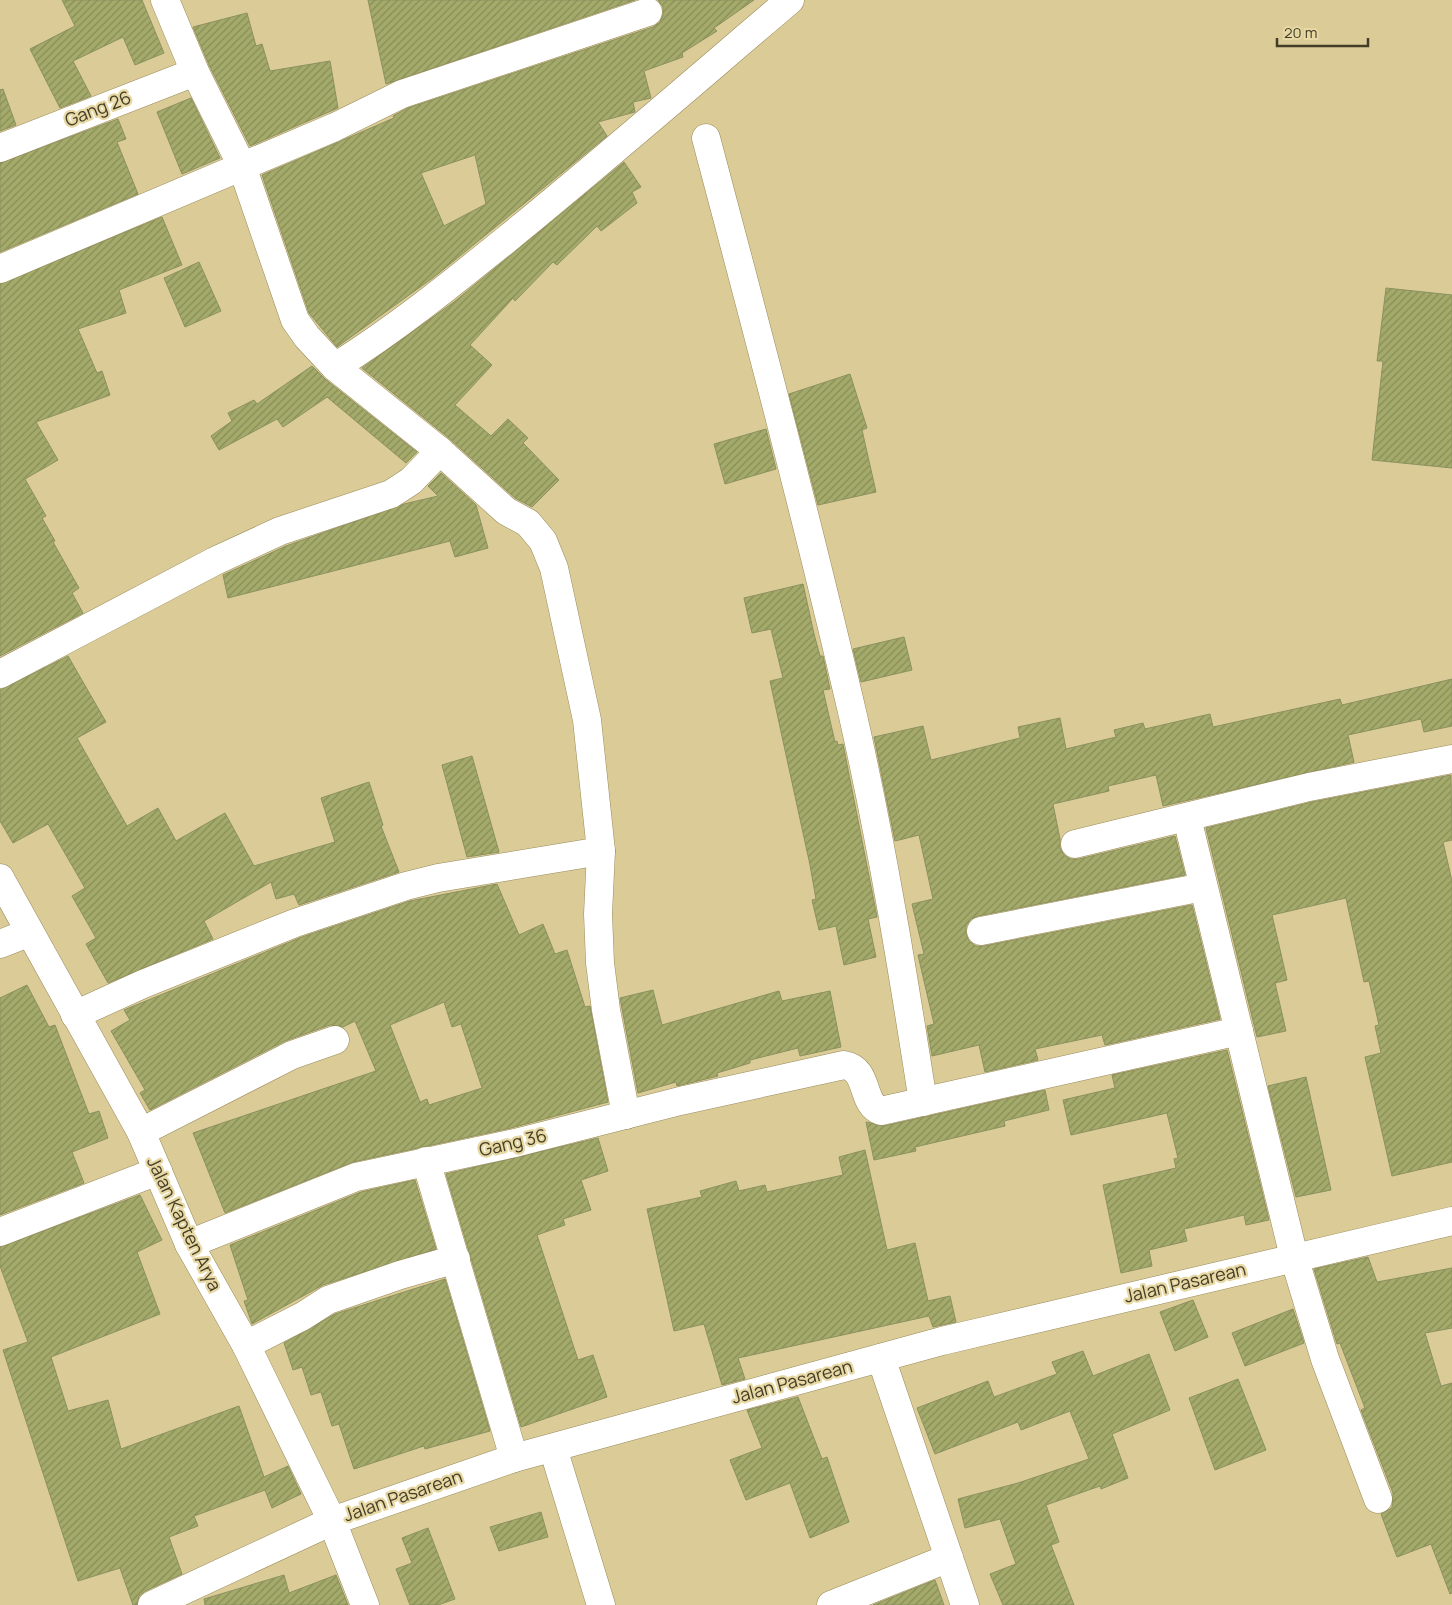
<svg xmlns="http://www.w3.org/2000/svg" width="1452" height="1605" viewBox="0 0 1452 1605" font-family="Manrope,sans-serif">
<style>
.building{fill:url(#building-hatch);stroke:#8b915f;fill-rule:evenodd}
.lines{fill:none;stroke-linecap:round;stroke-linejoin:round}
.minor-casing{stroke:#9a8b5a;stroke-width:29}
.minor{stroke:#fff;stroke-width:28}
.labels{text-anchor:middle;stroke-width:4.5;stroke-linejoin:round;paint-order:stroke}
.street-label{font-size:18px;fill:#433d28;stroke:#e7d8a4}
</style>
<defs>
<pattern id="building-hatch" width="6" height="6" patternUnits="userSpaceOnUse" patternTransform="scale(1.25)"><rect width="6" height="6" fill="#a4ab6a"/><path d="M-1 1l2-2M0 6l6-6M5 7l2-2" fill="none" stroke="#878c57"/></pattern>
</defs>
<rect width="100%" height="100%" fill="#dacb97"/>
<g class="building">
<polygon points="62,0 142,0 164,53 135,65 123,37 73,61 91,96 60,108 30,49 75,26"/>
<polygon points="368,0 635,0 386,84"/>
<path d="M 658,0 L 754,0 L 714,28 L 717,31 L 682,53 L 683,57 L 644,71 L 651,98 L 633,102 L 635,112 L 598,122 L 607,136 L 434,277 L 337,347 L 309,313 L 262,175 L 394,118 L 393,116 L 408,108 L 653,27 L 660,22 L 663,15 L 663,7 ZM 475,155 L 486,204 L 444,226 L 421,173 Z"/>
<polygon points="247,13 256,46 262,44 270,71 330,61 338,108 250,146 209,65 193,27"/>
<polygon points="3,89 16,125 0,131 0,90"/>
<polygon points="191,98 220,158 182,174 157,112"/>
<polygon points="118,119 126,139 117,142 138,194 0,252 0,163"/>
<polygon points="624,162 641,187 632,192 637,203 601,231 597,226 557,265 553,262 515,301 513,298 470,345 492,365 455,405 491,436 508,419 528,438 523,443 559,480 532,507 515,498 450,439 362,368 454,302"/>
<polygon points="162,217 182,265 119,290 126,313 78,329 97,373 102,371 110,395 36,422 58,460 25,479 46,516 42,518 55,541 53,542 79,588 72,593 83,613 0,656 0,284"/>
<polygon points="199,262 221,311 185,327 164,278"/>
<polygon points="1386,288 1452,295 1452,468 1372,460 1383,361 1377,361"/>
<polygon points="312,366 325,379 417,452 406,463 327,397 283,427 277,419 219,450 211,436 232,421 228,413 254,400 257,404"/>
<polygon points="850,374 867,428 862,430 876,492 818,505 789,394"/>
<polygon points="766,429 776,469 725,484 714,444"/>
<polygon points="441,473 476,505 488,548 455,557 450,541 228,598 223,575 286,546 404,504 438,496 428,486"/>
<polygon points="803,584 814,634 820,656 823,656 830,689 823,690 835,742 837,741 838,745 843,744 877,917 868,919 876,957 844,965 836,926 819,930 812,900 816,899 810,865 770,681 783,678 771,629 752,633 744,598"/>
<polygon points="904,637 912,670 861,682 853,649"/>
<polygon points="68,656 106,722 77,738 127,826 158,808 176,841 225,813 254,866 335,842 321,798 369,782 383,825 381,826 399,872 299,905 294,894 276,899 271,882 204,921 213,939 108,983 86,944 96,938 72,896 85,888 48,824 13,843 0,821 0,690"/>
<polygon points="1452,679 1452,726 1424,732 1421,719 1348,735 1354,762 1163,806 1156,775 1108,786 1109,791 1053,804 1060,839 1060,848 1064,855 1070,859 1079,859 1175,836 1185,875 978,916 971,919 966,926 966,934 969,941 976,946 984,946 1192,905 1220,1019 1105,1045 1102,1035 1035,1049 1038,1060 985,1072 979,1045 932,1056 927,1026 934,1024 918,955 924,954 912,904 933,899 919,835 895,841 874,737 923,726 931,760 1020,738 1018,727 1060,718 1066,749 1116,737 1114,730 1143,723 1145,729 1210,714 1213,727 1340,699 1342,705"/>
<polygon points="472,756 499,852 467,857 442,765"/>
<polygon points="1451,775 1452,840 1443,842 1452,881 1452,1162 1392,1176 1365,1057 1381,1053 1375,1026 1379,1025 1369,981 1364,982 1346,898 1272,915 1287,980 1275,983 1286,1031 1257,1037 1206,828 1312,802"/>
<path d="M 497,884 L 519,935 L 543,924 L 555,954 L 567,950 L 585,1007 L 590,1006 L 608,1102 L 511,1128 L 353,1162 L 225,1213 L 193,1133 L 376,1071 L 355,1021 L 343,1027 L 330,1025 L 285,1041 L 150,1110 L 140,1093 L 145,1090 L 111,1031 L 130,1020 L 124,1010 L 302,937 L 410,901 ZM 444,1002 L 452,1027 L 461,1024 L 482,1088 L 429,1105 L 427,1099 L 420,1102 L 390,1025 Z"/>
<polygon points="27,985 49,1027 55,1025 89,1114 99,1111 108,1138 72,1152 84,1183 0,1215 0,998"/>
<polygon points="653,990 662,1025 779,991 782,1001 830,991 841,1047 800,1056 798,1048 750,1060 750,1063 717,1073 718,1076 677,1086 676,1082 638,1093 620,998"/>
<polygon points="1227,1050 1269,1220 1246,1225 1244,1215 1184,1229 1187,1241 1149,1250 1152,1266 1121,1273 1103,1185 1176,1168 1174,1159 1178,1158 1167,1113 1071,1135 1063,1100 1115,1088 1112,1075"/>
<polygon points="1306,1077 1331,1190 1296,1197 1268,1086"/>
<polygon points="1045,1090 1049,1110 1004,1121 1005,1126 915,1147 916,1151 874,1160 866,1122 884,1126"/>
<polygon points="598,1138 608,1171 581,1180 591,1210 563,1219 565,1225 537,1235 578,1360 593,1355 607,1397 521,1427 446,1174"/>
<polygon points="865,1150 887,1250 915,1243 928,1301 950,1296 956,1322 933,1327 929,1316 738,1358 745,1379 722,1385 704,1324 674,1331 647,1209 702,1197 700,1191 736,1181 739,1191 765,1185 767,1192 843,1175 839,1157"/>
<polygon points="415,1180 436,1249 323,1285 252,1324 244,1301 248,1300 230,1245 361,1192"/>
<polygon points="140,1195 162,1240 137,1252 160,1314 51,1357 68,1411 108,1400 121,1449 239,1406 264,1477 288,1466 301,1494 272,1508 265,1490 194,1516 198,1526 169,1537 182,1574 145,1591 139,1596 137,1605 133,1605 120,1568 78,1581 3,1350 28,1342 0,1266 0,1247"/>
<polygon points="1368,1257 1377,1282 1452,1268 1452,1328 1425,1333 1441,1386 1452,1383 1452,1593 1450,1594 1431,1544 1397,1557 1381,1514 1392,1508 1393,1493 1361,1410 1365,1408 1340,1343 1337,1344 1314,1269"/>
<polygon points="445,1279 490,1431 425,1449 424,1446 354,1469 339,1424 332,1426 321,1392 311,1395 302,1367 293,1370 284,1343 335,1314"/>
<polygon points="1193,1300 1208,1337 1175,1351 1160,1312"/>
<polygon points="1293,1309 1304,1343 1245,1366 1232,1333"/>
<polygon points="1083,1351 1093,1376 1149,1354 1170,1410 1112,1434 1128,1478 1101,1489 1100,1486 1046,1505 1059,1542 1051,1545 1074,1605 1003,1605 990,1574 1016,1564 1000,1519 965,1528 958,1499 1018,1483 1089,1459 1070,1411 1021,1430 1018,1422 935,1454 917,1408 988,1381 994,1397 1057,1374 1052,1362"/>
<polygon points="1238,1379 1266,1450 1215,1470 1189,1398"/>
<polygon points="798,1397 822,1459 827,1457 849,1522 810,1538 790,1483 746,1500 730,1460 762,1448 747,1410"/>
<polygon points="541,1512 548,1537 499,1551 490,1527"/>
<polygon points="428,1528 455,1599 438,1605 410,1605 396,1569 412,1563 402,1538"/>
<polygon points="284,1575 289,1593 336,1575 348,1605 205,1605 204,1599"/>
<polygon points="935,1580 944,1605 873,1605"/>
</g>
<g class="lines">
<g class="minor-casing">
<g id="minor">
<path d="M 165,0 L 195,72 L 242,166 L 295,320 L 307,337 L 335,367 C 397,328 450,285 507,239 C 603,161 696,80 790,0"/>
<path d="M 706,138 C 757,330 808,522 853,716 C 882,844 903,973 923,1102"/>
<polyline points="0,148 195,72"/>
<polyline points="0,269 335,127 402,94 648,12"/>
<polyline points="335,367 440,451 506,511 528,523 543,541 554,568 587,720 601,851 598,914 600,963 606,1010 626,1115"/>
<polyline points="0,674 215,561 280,531 391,494 411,481 440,451"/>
<polyline points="1187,818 1294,1257 1325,1359 1378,1499"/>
<polyline points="1075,844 1309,787 1452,759"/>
<polyline points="0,878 141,1132 189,1244 246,1345 332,1521 365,1605"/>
<polyline points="981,931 1203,887"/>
<polyline points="0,944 28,933"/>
<polyline points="75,1015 143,984 295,923 406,886 438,878 601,851"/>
<polyline points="141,1132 292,1055 335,1040"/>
<polyline points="426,1161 514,1458"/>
<polyline points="0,1232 158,1171"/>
<path d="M 189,1244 L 356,1177 L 515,1143 L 680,1101 L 844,1065 C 870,1069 860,1104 881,1111 L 1239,1031"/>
<polyline points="246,1345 303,1316 328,1300 400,1275 456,1259"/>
<polyline points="881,1358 965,1605"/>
<polyline points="553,1448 601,1605"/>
<polyline points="152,1605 332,1521 514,1458 942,1341 1452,1221"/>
<polyline points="831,1605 949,1558"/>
</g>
</g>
<use href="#minor" class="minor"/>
</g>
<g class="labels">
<g class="street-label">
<text transform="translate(98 109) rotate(-21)" y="6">Gang 26</text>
<text transform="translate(513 1143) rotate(-13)" y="6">Gang 36</text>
<text transform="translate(184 1224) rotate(64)" y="6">Jalan Kapten Arya</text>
<text transform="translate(1185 1283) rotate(-13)" y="6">Jalan Pasarean</text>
<text transform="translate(792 1382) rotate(-15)" y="6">Jalan Pasarean</text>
<text transform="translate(403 1496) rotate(-19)" y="6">Jalan Pasarean</text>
</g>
</g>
<path d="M1277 38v8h91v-8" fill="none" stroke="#433d28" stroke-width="2.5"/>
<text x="1284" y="38" font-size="15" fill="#433d28" stroke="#e7d8a4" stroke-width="4" paint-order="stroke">20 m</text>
</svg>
